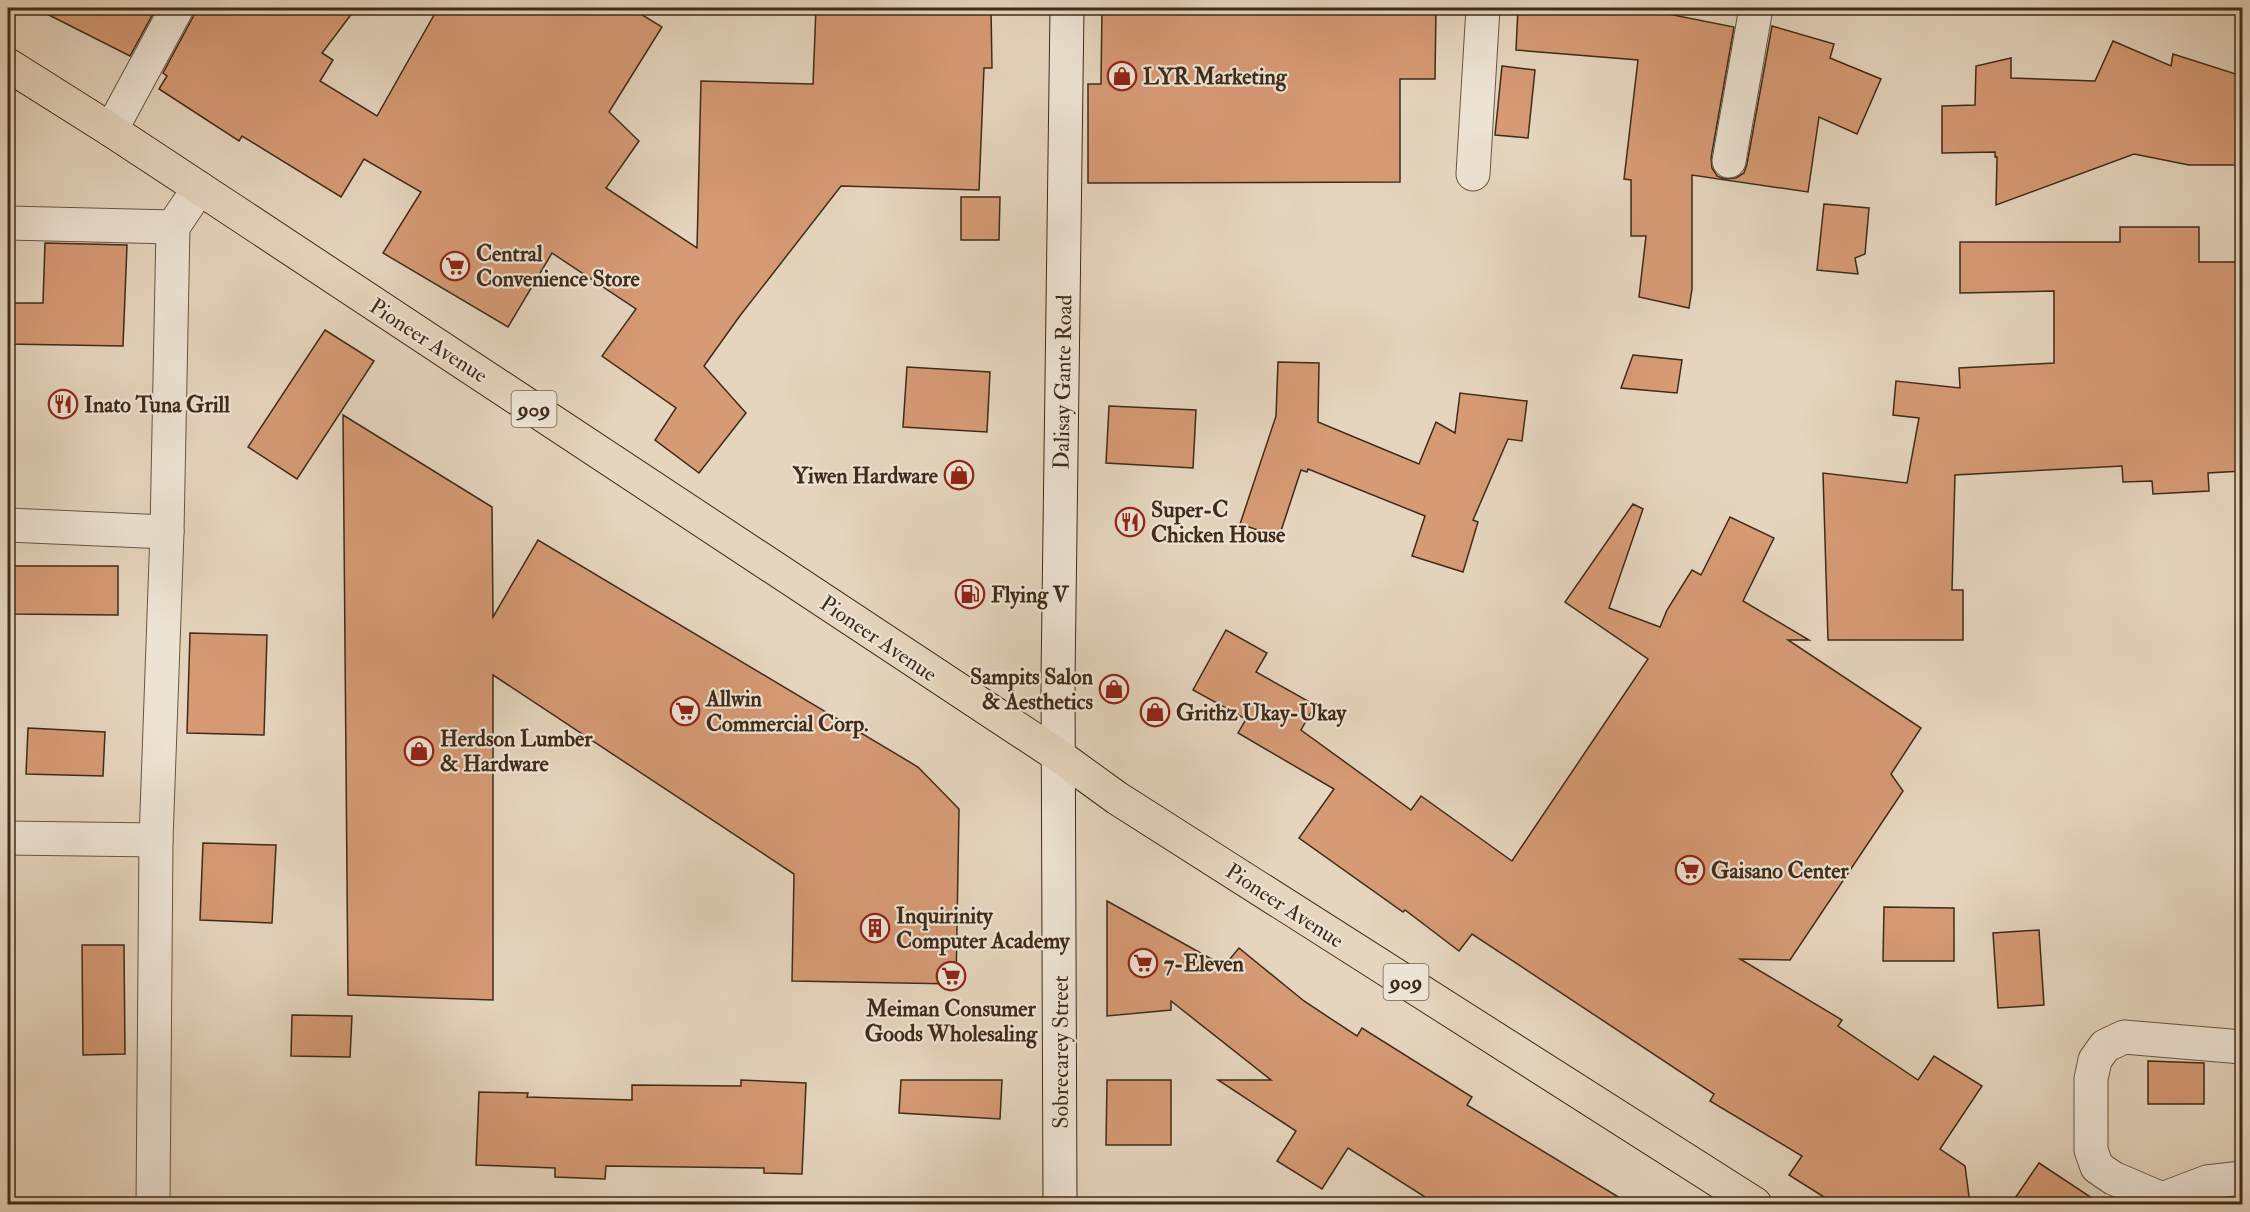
<svg xmlns="http://www.w3.org/2000/svg" width="2250" height="1212" viewBox="0 0 2250 1212" font-family="'IM FELL Double Pica',serif">
<style>
.building{fill:#d69a75;stroke:#3f2b19;stroke-width:1.5}
.lines{fill:none;stroke-linecap:round;stroke-linejoin:round}
.street-casing{stroke:#685642;stroke-width:35}
.secondary-casing{stroke:#3f2b19;stroke-width:35}
.highway-casing{stroke:#3f2b19;stroke-width:35}
.street{stroke:#eee4d5;stroke-width:33}
.secondary{stroke:#eee4d5;stroke-width:33}
.highway{stroke:#e5d5be;stroke-width:33}
.labels{text-anchor:middle;stroke-width:4.5;stroke-linejoin:round;paint-order:stroke}
.shield{fill:#eee4d5;stroke:#746251;stroke-width:1.5}
.shield-label{font-size:21px;font-weight:bold;fill:#3f2b19}
.poi-label{font-size:22px;font-weight:bold;fill:#3f2b19;stroke:#eee4d5;text-anchor:start}
.street-label{font-size:22px;fill:#3f2b19;stroke:#eee4d5}
</style>
<rect width="100%" height="100%" fill="#e5d5be"/>
<filter id="stains"><feTurbulence type="fractalNoise" baseFrequency=".00333" numOctaves="4"/><feColorMatrix values="0 0 0 0 .2 0 0 0 0 .09 0 0 0 0 .02 0 0 0 .5 -.17"/></filter>
<radialGradient id="worn" r=".72"><stop offset=".6" stop-color="#630" stop-opacity="0"/><stop offset="1" stop-color="#630" stop-opacity=".3"/></radialGradient>
<g class="building">
<polygon points="35,8 156,8 130,56"/>
<polygon points="196,8 356,8 322,53 333,60 320,81 377,116 438,8 631,8 662,27 609,112 639,141 606,188 697,248 701,81 813,84 816,8 991,8 992,68 984,68 979,190 841,186 739,317 704,366 746,413 699,473 655,440 676,408 602,356 636,309 552,253 508,327 383,253 421,192 364,159 341,197 242,136 239,141 159,89 167,76 163,73 193,17"/>
<polygon points="1102,8 1436,8 1435,79 1400,79 1400,182 1088,183 1088,84 1101,84"/>
<polygon points="1518,8 1638,8 1734,27 1711,158 1712,168 1717,176 1725,179 1736,178 1744,173 1747,164 1772,26 1834,44 1830,58 1881,79 1857,134 1819,117 1808,192 1692,175 1692,289 1689,308 1639,297 1646,236 1631,236 1631,180 1624,179 1638,60 1516,50"/>
<polygon points="2113,41 2171,66 2173,54 2242,76 2242,165 2189,165 2134,154 1996,205 1997,157 1995,157 1995,152 1942,153 1942,106 1975,105 1976,66 2011,58 2011,78 2095,81"/>
<polygon points="1502,66 1535,70 1528,138 1495,135"/>
<polygon points="961,197 1000,197 999,240 961,240"/>
<polygon points="1824,204 1869,208 1865,254 1855,258 1858,274 1817,270"/>
<polygon points="2120,227 2199,227 2199,262 2242,262 2242,471 2208,473 2209,491 2153,494 2152,481 2123,482 2122,466 1955,475 1952,590 1963,590 1963,640 1828,640 1823,473 1907,483 1919,418 1893,415 1896,381 1960,388 1959,368 2054,363 2054,291 1960,293 1960,242 2120,242"/>
<polygon points="45,243 127,245 123,346 8,344 8,303 43,303"/>
<polygon points="325,330 374,361 297,479 248,447"/>
<polygon points="1633,355 1682,360 1677,393 1621,388"/>
<polygon points="1278,362 1319,363 1318,422 1419,464 1436,422 1455,433 1460,393 1527,401 1522,441 1508,439 1473,520 1478,522 1463,572 1412,556 1425,516 1308,469 1307,472 1301,470 1279,537 1240,524 1276,416"/>
<polygon points="907,367 990,372 987,432 903,427"/>
<polygon points="1109,406 1196,410 1193,468 1106,463"/>
<polygon points="343,415 492,507 493,617 538,540 918,767 959,809 956,984 792,981 794,874 493,675 493,1000 348,995"/>
<polygon points="1633,504 1643,509 1609,608 1660,627 1667,610 1692,570 1701,575 1730,517 1774,538 1743,601 1809,640 1788,640 1921,728 1891,774 1903,791 1790,960 1740,959 1842,1020 1838,1026 1918,1080 1934,1056 1982,1086 1940,1149 1965,1166 1970,1204 1835,1204 1789,1175 1802,1156 1710,1101 1714,1094 1472,934 1459,951 1405,910 1403,912 1299,838 1334,789 1238,733 1246,719 1193,690 1226,630 1267,653 1256,672 1315,705 1301,730 1411,810 1421,796 1512,861 1648,659 1565,602"/>
<polygon points="8,566 118,566 118,615 8,614"/>
<polygon points="190,633 267,635 264,735 187,733"/>
<polygon points="28,728 105,732 103,776 26,774"/>
<polygon points="203,843 276,845 272,923 200,920"/>
<polygon points="1107,901 1224,966 1239,948 1304,1001 1357,1036 1362,1028 1472,1097 1467,1105 1630,1204 1436,1204 1348,1148 1322,1189 1277,1161 1296,1131 1218,1080 1271,1080 1171,1001 1171,1010 1107,1016"/>
<polygon points="1884,907 1954,908 1954,961 1883,961"/>
<polygon points="2039,930 2044,1005 1998,1008 1993,933"/>
<polygon points="82,945 124,945 125,1054 83,1055"/>
<polygon points="292,1015 352,1016 350,1057 291,1056"/>
<polygon points="2148,1061 2204,1063 2204,1104 2148,1104"/>
<polygon points="741,1080 806,1083 802,1174 764,1173 764,1168 606,1166 605,1179 555,1177 555,1168 476,1165 479,1092 528,1093 527,1097 632,1100 632,1085 741,1086"/>
<polygon points="901,1080 1002,1080 1000,1119 899,1113"/>
<polygon points="1107,1080 1171,1080 1171,1145 1106,1145"/>
<polygon points="2039,1163 2101,1204 2011,1204"/>
</g>
<g class="lines">
<g class="street-casing">
<g id="street">
<polyline points="111,130 177,8"/>
<polyline points="1729,161 1756,8"/>
<polyline points="1473,174 1483,8"/>
<polyline points="8,223 173,227"/>
<polyline points="8,525 167,532"/>
<polyline points="8,838 156,840"/>
<polyline points="2162,1199 2207,1182 2242,1178"/>
<polyline points="153,1204 156,840 167,532 173,227 199,188"/>
<polyline points="2167,1204 2162,1199 2113,1178 2097,1167 2091,1150 2091,1079 2095,1060 2105,1046 2124,1037 2242,1047"/>
</g>
</g>
<g class="secondary-casing">
<polyline id="secondary" points="1060,1204 1058,679 1067,8"/>
</g>
<g class="highway-casing">
<polyline id="highway" points="8,65 111,130 199,188 1059,756 1117,798 1755,1204"/>
</g>
<use href="#street" class="street"/>
<use href="#secondary" class="secondary"/>
<use href="#highway" class="highway"/>
</g>
<defs>
<g id="shop-ring" transform="scale(1.5)"><circle r="9.5" fill="#eee4d5" stroke="#8f2418" stroke-width="1.5"/><path d="M-5-2.5h2.3a2.7 3.5 0 0 1 5.4 0H5L5.5 6h-11ZM-1.5-2.5h3a1.5 2.3 0 0 0-3 0Z" fill="#8f2418"/></g>
<g id="supermarket-ring" transform="scale(1.5)"><circle r="9.5" fill="#eee4d5" stroke="#8f2418" stroke-width="1.5"/><path d="M-6-5.5h2.5l.6 2H6L4.5 2H-2.5L-4.4-4H-6ZM-1.5 3.2a1.3 1.3 0 1 0 .1 0ZM3 3.2a1.3 1.3 0 1 0 .1 0Z" fill="#8f2418"/></g>
<g id="restaurant-ring" transform="scale(1.5)"><circle r="9.5" fill="#eee4d5" stroke="#8f2418" stroke-width="1.5"/><path d="M-5-6h1v4h1v-4h1v4h1v-4h1v5L-1.5 .5V6h-2V.5L-5-1ZM5-6V6H3V1.5H1.5Q1.5-4 5-6Z" fill="#8f2418"/></g>
<g id="fuel-ring" transform="scale(1.5)"><circle r="9.5" fill="#eee4d5" stroke="#8f2418" stroke-width="1.5"/><path d="M-5.5-6h7V0h2V4h1.3V-2.5L3-4.5l.8-.8L6-3V5H2.5V1h-1V6h-7ZM-4.2-4.7v3.2H.2V-4.7Z" fill="#8f2418"/></g>
<g id="building-ring" transform="scale(1.5)"><circle r="9.5" fill="#eee4d5" stroke="#8f2418" stroke-width="1.5"/><path d="M-4-6H4V6H1V3H-1V6H-4ZM-2.5-4.3h1.7v1.8h-1.7ZM.8-4.3h1.7v1.8H.8ZM-2.5-1h1.7V.8h-1.7ZM.8-1h1.7V.8H.8Z" fill="#8f2418"/></g>
</defs>
<g fill-rule="evenodd">
<use href="#shop-ring" x="1122" y="76"/>
<use href="#supermarket-ring" x="455" y="266"/>
<use href="#restaurant-ring" x="63" y="404"/>
<use href="#shop-ring" x="959" y="475"/>
<use href="#restaurant-ring" x="1130" y="522"/>
<use href="#fuel-ring" x="970" y="594"/>
<use href="#shop-ring" x="1114" y="689"/>
<use href="#supermarket-ring" x="685" y="711"/>
<use href="#shop-ring" x="1155" y="712"/>
<use href="#shop-ring" x="419" y="751"/>
<use href="#supermarket-ring" x="1690" y="870"/>
<use href="#building-ring" x="875" y="928"/>
<use href="#supermarket-ring" x="1143" y="963"/>
<use href="#supermarket-ring" x="951" y="976"/>
</g>
<g class="labels">
<g class="shield">
<rect x="511.5" y="391" width="45" height="36" rx="4.5"/>
<rect x="1383.5" y="964" width="45" height="36" rx="4.5"/>
</g>
<g class="shield-label">
<text x="534" y="416">909</text>
<text x="1406" y="989">909</text>
</g>
<g class="poi-label">
<text x="1143" y="84">LYR Marketing</text>
<text x="476" y="261">Central<tspan x="476" dy="25">Convenience Store</tspan></text>
<text x="84" y="412">Inato Tuna Grill</text>
<text x="938" y="483" text-anchor="end">Yiwen Hardware</text>
<text x="1151" y="517">Super-C<tspan x="1151" dy="25">Chicken House</tspan></text>
<text x="991" y="602">Flying V</text>
<text x="1093" y="684" text-anchor="end">Sampits Salon<tspan x="1093" dy="25">&amp; Aesthetics</tspan></text>
<text x="706" y="706">Allwin<tspan x="706" dy="25">Commercial Corp.</tspan></text>
<text x="1176" y="720">Grithz Ukay-Ukay</text>
<text x="440" y="746">Herdson Lumber<tspan x="440" dy="25">&amp; Hardware</tspan></text>
<text x="1711" y="878">Gaisano Center</text>
<text x="896" y="923">Inquirinity<tspan x="896" dy="25">Computer Academy</tspan></text>
<text x="1164" y="971">7-Eleven</text>
<text x="951" y="1016" text-anchor="middle">Meiman Consumer<tspan x="951" dy="25">Goods Wholesaling</tspan></text>
</g>
<g class="street-label">
<text transform="translate(429 340) rotate(33)" y="8">Pioneer Avenue</text>
<text transform="translate(1062 382) rotate(-89)" y="8">Dalisay Gante Road</text>
<text transform="translate(879 638) rotate(34)" y="8">Pioneer Avenue</text>
<text transform="translate(1285 905) rotate(33)" y="8">Pioneer Avenue</text>
<text transform="translate(1060 1052) rotate(-90)" y="8">Sobrecarey Street</text>
</g>
</g>
<rect width="2250" height="1212" fill="none" stroke="#e5d5be" stroke-width="30"/>
<rect x="9" y="9" width="2232" height="1194" fill="none" stroke="#3f2b19" stroke-width="3"/>
<rect x="15" y="15" width="2220" height="1182" fill="none" stroke="#3f2b19" stroke-width="1.5"/>
<rect width="100%" height="100%" filter="url(#stains)"/>
<rect width="100%" height="100%" fill="url(#worn)"/>
</svg>
